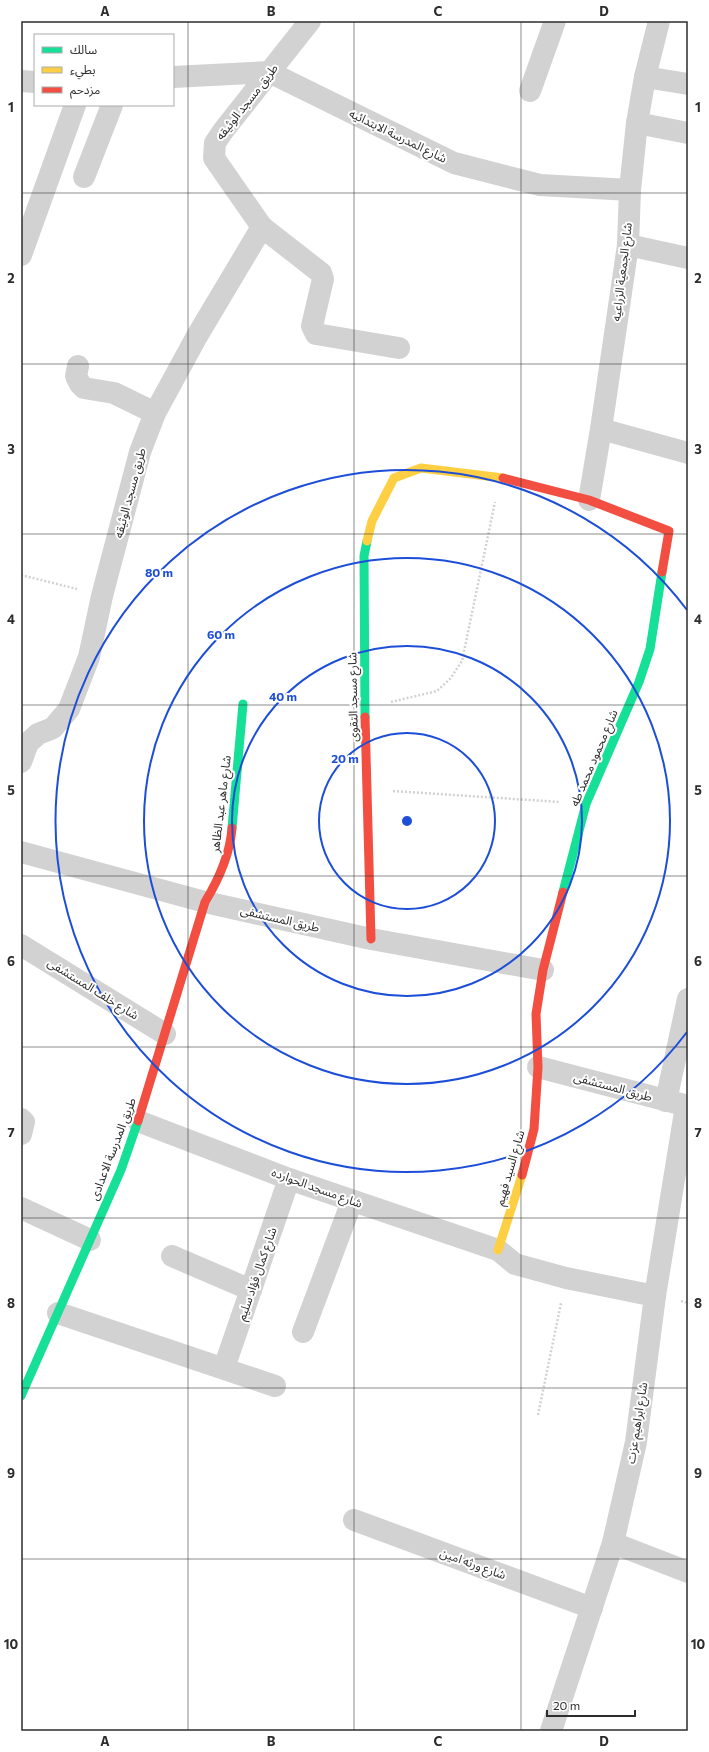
<svg xmlns="http://www.w3.org/2000/svg" width="709" height="1752" viewBox="0 0 709 1752" font-family="Commissioner,'Noto Sans Arabic',sans-serif">
<style>
.lines{fill:none;stroke-linecap:round;stroke-linejoin:round}
.path{stroke:#d2d2d2;stroke-width:2.5;stroke-dasharray:2 2;stroke-linecap:butt}
.street{stroke:#d2d2d2;stroke-width:22}
.fast{stroke:#16e098;stroke-width:9}
.slow{stroke:#ffcf43;stroke-width:9}
.jam{stroke:#f24e42;stroke-width:9}
.grid{fill:none;stroke:#2d2d2d;stroke-width:1;stroke-opacity:0.55}
.ring{fill:none;stroke:#1d4ed8;stroke-width:2}
.labels{text-anchor:middle;stroke-width:4;stroke-linejoin:round;paint-order:stroke}
.street-label{font-size:12px;fill:#2d2d2d;stroke:#fff}
.centre{fill:#1d4ed8;stroke:#fff;stroke-width:2}
.ring-label{font-size:12px;text-anchor:middle;font-weight:bold;fill:#1d4ed8;stroke:#fff;stroke-width:4;stroke-linejoin:round;paint-order:stroke}
.neatline{fill:none;stroke:#2d2d2d;stroke-width:1.5}
.grid-label{font-size:13px;text-anchor:middle;font-weight:bold;fill:#2d2d2d}
</style>
<rect width="100%" height="100%" fill="#fff"/>
<g class="lines">
<g class="path">
<polyline points="21,575 77,589"/>
<polyline points="391,702 437,691 450,679 462,661 495,502"/>
<polyline points="393,791 560,802"/>
<polyline points="681,1301 688,1303"/>
<polyline points="538,1415 561,1303"/>
</g>
<g class="street">
<polyline points="310,21 223,131 215,143 214,158 232,184 262,227 321,273 323,279 312,326 316,334 399,348"/>
<polyline points="173,77 269,72 454,163 540,185 630,190"/>
<polyline points="645,77 688,84"/>
<polyline points="21,81 35,82"/>
<polyline points="530,91 555,21"/>
<polyline points="637,123 688,133"/>
<polyline points="84,177 112,105"/>
<polyline points="628,245 688,258"/>
<polyline points="21,255 75,105"/>
<polyline points="78,366 76,376 80,384 84,388 114,393 155,413"/>
<polyline points="601,429 688,453"/>
<polyline points="589,500 601,429 628,245 630,190 637,123 645,77 659,21"/>
<polyline points="21,762 28,743 38,734 53,728 69,709 89,657 102,596 140,452 155,413 197,336 262,227"/>
<polyline points="21,852 205,902 371,939 543,970"/>
<polyline points="21,945 165,1034"/>
<polyline points="538,1067 688,1106"/>
<polyline points="666,1101 688,999"/>
<polyline points="21,1119 24,1122 21,1134"/>
<polyline points="138,1121 289,1179 498,1250 515,1264 566,1278 655,1296"/>
<polyline points="21,1208 90,1240"/>
<polyline points="172,1256 251,1290"/>
<polyline points="58,1313 275,1386"/>
<polyline points="303,1332 352,1201"/>
<polyline points="224,1368 289,1179"/>
<polyline points="354,1520 592,1608"/>
<polyline points="613,1543 688,1572"/>
<polyline points="551,1731 613,1543 636,1442 655,1296 686,1106"/>
</g>
<g class="fast">
<polyline points="365,717 364,556 367,541"/>
<polyline points="232,828 243,704"/>
<polyline points="563,892 586,804 639,682 650,649 662,572"/>
<polyline points="21,1396 121,1170 138,1121"/>
</g>
<g class="slow">
<polyline points="367,541 372,521 394,478 421,468 503,478"/>
<polyline points="498,1250 522,1175"/>
</g>
<g class="jam">
<polyline points="503,478 589,500 669,531 662,572"/>
<polyline points="365,717 371,939"/>
<path d="M 138,1121 L 205,902 C 219,879 230,855 232,828"/>
<polyline points="522,1175 534,1129 538,1067 536,1014 543,970 563,892"/>
</g>
</g>
<path class="grid" d="M 188,21 L 188,1731M 354,21 L 354,1731M 521,21 L 521,1731M 21,193 L 688,193M 21,364 L 688,364M 21,534 L 688,534M 21,705 L 688,705M 21,876 L 688,876M 21,1047 L 688,1047M 21,1218 L 688,1218M 21,1388 L 688,1388M 21,1559 L 688,1559"/>
<g class="ring">
<circle cx="407" cy="821" r="88"/>
<circle cx="407" cy="821" r="175"/>
<circle cx="407" cy="821" r="263"/>
<path d="M687 1032A351 351 0 1 1 687 610"/>
</g>
<g class="labels">
<g class="street-label">
<text transform="translate(247 102) rotate(-52)" y="4">طريق مسجد الوثيقه</text>
<text transform="translate(398 136) rotate(26)" y="4">شارع المدرسة الابتدائيه</text>
<text transform="translate(622 272) rotate(-83)" y="4">شارع الجمعية الزراعيه</text>
<text transform="translate(130 493) rotate(-75)" y="4">طريق مسجد الوثيقه</text>
<text transform="translate(353 697) rotate(-91)" y="4">شارع مسجد التقوى</text>
<text transform="translate(594 758) rotate(-67)" y="4">شارع محمود محمد طه</text>
<text transform="translate(221 804) rotate(-83)" y="4">شارع ماهر عبد الظاهر</text>
<text transform="translate(280 919) rotate(13)" y="4">طريق المستشفى</text>
<text transform="translate(93 989) rotate(32)" y="4">شارع خلف المستشفى</text>
<text transform="translate(613 1087) rotate(15)" y="4">طريق المستشفى</text>
<text transform="translate(113 1149) rotate(-69)" y="4">طريق المدرسة الاعدادى</text>
<text transform="translate(510 1168) rotate(-74)" y="4">شارع السيد فهيم</text>
<text transform="translate(317 1188) rotate(20)" y="4">شارع مسجد الحوارده</text>
<text transform="translate(257 1274) rotate(-71)" y="4">شارع كمال فؤاد سليم</text>
<text transform="translate(637 1423) rotate(-81)" y="4">شارع ابراهيم عزت</text>
<text transform="translate(473 1564) rotate(20)" y="4">شارع ورثه امين</text>
</g>
</g>
<circle cx="407" cy="821" r="6" class="centre"/>
<g class="ring-label">
<text x="159" y="577">80 m</text>
<text x="221" y="639">60 m</text>
<text x="283" y="701">40 m</text>
<text x="345" y="763">20 m</text>
</g>
<rect width="709" height="1752" fill="none" stroke="#ffffff" stroke-width="44"/>
<rect x="34" y="34" width="140" height="72" fill="#ffffff" stroke="#ababab"/>
<rect x="42" y="47" width="20" height="6" fill="#16e098" stroke="#ababab"/>
<text x="70" y="54" font-size="12" fill="#2d2d2d">سالك</text>
<rect x="42" y="67" width="20" height="6" fill="#ffcf43" stroke="#ababab"/>
<text x="70" y="74" font-size="12" fill="#2d2d2d">بطيء</text>
<rect x="42" y="87" width="20" height="6" fill="#f24e42" stroke="#ababab"/>
<text x="70" y="94" font-size="12" fill="#2d2d2d">مزدحم</text>
<path d="M547 1710v6h88v-6" fill="none" stroke="#2d2d2d" stroke-width="2"/>
<text x="553" y="1710" font-size="12" fill="#2d2d2d" stroke="#ffffff" stroke-width="3" paint-order="stroke">20 m</text>
<rect x="22" y="22" width="665" height="1708" class="neatline"/>
<g class="grid-label">
<text x="105" y="16">A</text>
<text x="271" y="16">B</text>
<text x="438" y="16">C</text>
<text x="604" y="16">D</text>
<text x="11" y="112">1</text>
<text x="698" y="112">1</text>
<text x="11" y="283">2</text>
<text x="698" y="283">2</text>
<text x="11" y="454">3</text>
<text x="698" y="454">3</text>
<text x="11" y="624">4</text>
<text x="698" y="624">4</text>
<text x="11" y="795">5</text>
<text x="698" y="795">5</text>
<text x="11" y="966">6</text>
<text x="698" y="966">6</text>
<text x="11" y="1137">7</text>
<text x="698" y="1137">7</text>
<text x="11" y="1308">8</text>
<text x="698" y="1308">8</text>
<text x="11" y="1478">9</text>
<text x="698" y="1478">9</text>
<text x="11" y="1649">10</text>
<text x="698" y="1649">10</text>
<text x="105" y="1746">A</text>
<text x="271" y="1746">B</text>
<text x="438" y="1746">C</text>
<text x="604" y="1746">D</text>
</g>
</svg>
